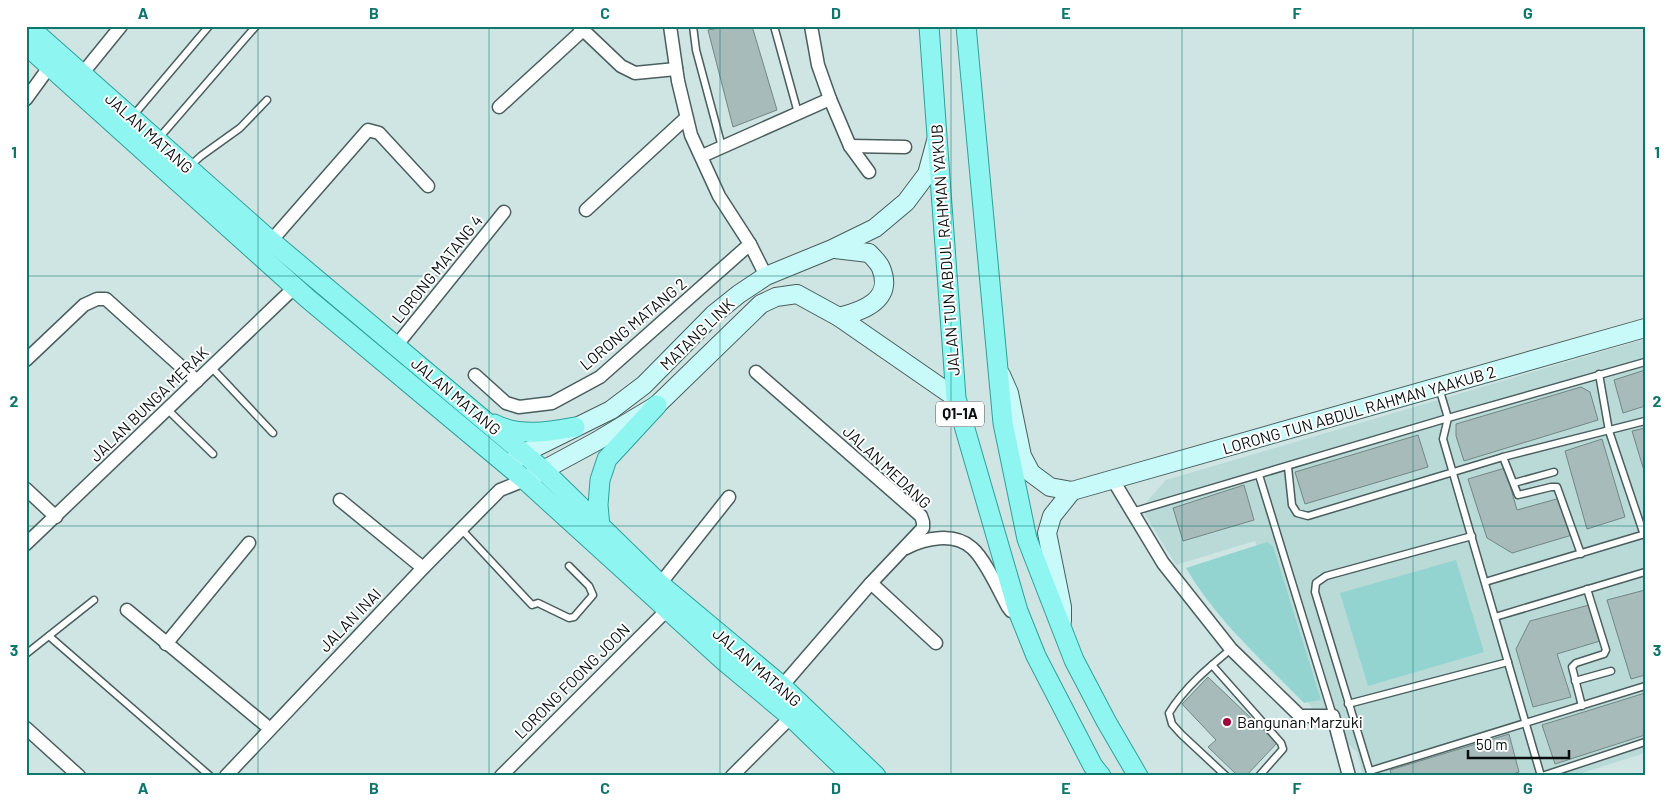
<svg xmlns="http://www.w3.org/2000/svg" width="1671" height="802" viewBox="0 0 1671 802" font-family="Barlow,sans-serif">
<style>
.built{fill:#badad8}
.green{fill:#93d4d0}
.building{fill:#a6bbba;stroke:#728785}
.lines{fill:none;stroke-linecap:round;stroke-linejoin:round}
.lane-casing{stroke:#4a5e5d;stroke-width:9}
.street-casing{stroke:#4a5e5d;stroke-width:15}
.secondary-casing{stroke:#4a5e5d;stroke-width:20}
.primary-casing{stroke:#2fa09b;stroke-width:21}
.lane{stroke:#fff;stroke-width:6}
.street{stroke:#fff;stroke-width:12}
.secondary{stroke:#c7faf8;stroke-width:18}
.primary{stroke:#8ff5f1;stroke-width:19}
.grid{fill:none;stroke:#0f766e;stroke-width:1;stroke-opacity:0.55}
.poi-dot{fill:#a2053e;stroke:#fff;stroke-width:2}
.labels{text-anchor:middle;stroke-width:4;stroke-linejoin:round;paint-order:stroke}
.shield{fill:#fff;stroke:#515656;stroke-width:1}
.shield-label{font-size:15px;font-weight:bold;fill:#070e0d}
.street-label{font-size:16px;fill:#070e0d;stroke:#fff}
.poi-label{font-size:16px;fill:#070e0d;stroke:#fff;text-anchor:start}
.neatline{fill:none;stroke:#0f766e;stroke-width:2}
.grid-label{font-size:16px;text-anchor:middle;font-weight:bold;fill:#0f766e}
</style>
<rect width="100%" height="100%" fill="#cee5e3"/>
<polygon class="built" points="1645,339 1645,753 1573,776 1363,776 1357,752 1316,715 1305,697 1255,541 1176,565 1141,508 1166,480"/>
<g class="green">
<path d="M 1267,542 L 1273,546 L 1321,700 L 1304,703 C 1263,661 1216,620 1186,568 Z"/>
<polygon points="1456,560 1484,652 1368,686 1340,593"/>
</g>
<g class="building">
<polygon points="731,26 752,26 777,110 733,127 708,30"/>
<polygon points="1645,370 1645,406 1623,413 1614,380"/>
<polygon points="1581,387 1590,392 1598,420 1464,461 1456,436 1456,424"/>
<polygon points="1645,428 1645,474 1632,431"/>
<polygon points="1418,435 1428,467 1305,504 1295,472"/>
<polygon points="1602,439 1625,517 1587,529 1565,451"/>
<polygon points="1505,468 1517,510 1560,498 1572,535 1512,553 1487,538 1468,479"/>
<polygon points="1244,485 1254,520 1183,541 1173,508"/>
<polygon points="1645,590 1645,675 1631,679 1607,600"/>
<polygon points="1589,605 1600,641 1557,654 1571,697 1533,707 1516,649 1530,621"/>
<polygon points="1208,677 1277,743 1246,776 1238,776 1208,747 1216,740 1182,704"/>
<polygon points="1645,693 1645,735 1555,764 1542,725"/>
<polygon points="1509,734 1519,772 1506,776 1392,776 1390,770"/>
</g>
<g class="lines">
<g class="lane-casing">
<g id="lane">
<polyline points="693,26 696,50 722,147"/>
<polyline points="774,26 798,113"/>
<polyline points="132,117 209,26"/>
<polyline points="159,138 256,26"/>
<polyline points="190,166 201,156 240,128 267,100"/>
<polyline points="211,367 273,433"/>
<polyline points="1599,374 1609,431 1644,535"/>
<polyline points="1439,388 1448,418 1443,439 1541,776"/>
<polyline points="167,409 213,454"/>
<polyline points="1503,457 1518,495 1551,487 1557,487 1581,554"/>
<polyline points="1288,467 1292,505 1297,513 1308,516 1503,457 1645,421"/>
<polyline points="1259,475 1333,716"/>
<polyline points="1514,483 1554,472"/>
<polyline points="1132,512 1448,418 1645,362"/>
<polyline points="462,530 532,605 538,603 569,618 574,617 593,595 589,586 569,566"/>
<polyline points="1485,582 1645,534"/>
<polyline points="1495,617 1645,572"/>
<polyline points="49,636 210,776"/>
<polyline points="26,654 94,600"/>
<polyline points="1212,665 1281,743 1283,749 1259,776"/>
<polyline points="1575,681 1611,671"/>
<polyline points="1348,704 1508,662"/>
<polyline points="1582,706 1572,667 1576,663 1604,654 1606,650 1587,589"/>
<polyline points="1370,771 1645,686"/>
<path d="M 1226,776 L 1181,734 L 1172,724 L 1169,713 C 1185,687 1208,668 1231,649"/>
<polyline points="1371,776 1315,592 1316,583 1326,576 1472,536"/>
<polyline points="1542,776 1645,742"/>
</g>
</g>
<g class="street-casing">
<g id="street">
<polyline points="579,26 621,66 635,73 676,69"/>
<polyline points="670,26 678,81 691,135 719,196 750,244 766,276"/>
<polyline points="811,26 818,65 830,99 850,146 869,172"/>
<polyline points="82,74 121,26"/>
<polyline points="26,99 50,66"/>
<polyline points="499,107 583,30"/>
<polyline points="850,146 905,147"/>
<polyline points="702,156 830,99"/>
<polyline points="586,210 686,118"/>
<polyline points="271,241 368,130 379,133 428,186"/>
<polyline points="396,346 504,212"/>
<polyline points="26,360 84,305 97,299 106,299 197,381"/>
<polyline points="756,372 921,516 923,522 923,528 871,583 782,686"/>
<polyline points="475,375 506,403 519,407 552,403 600,377 750,244"/>
<polyline points="1113,480 1163,563 1231,649 1300,716 1333,716 1349,776"/>
<polyline points="26,489 56,517"/>
<polyline points="340,500 423,568"/>
<polyline points="26,544 295,287"/>
<path d="M 906,548 C 925,538 954,532 972,548 C 985,559 999,591 1008,607 L 1011,611 L 1018,611"/>
<polyline points="871,583 936,643"/>
<polyline points="660,584 729,497"/>
<polyline points="127,610 269,728"/>
<polyline points="166,644 249,543"/>
<polyline points="26,728 79,776"/>
<polyline points="226,776 423,568 500,490 525,480"/>
<polyline points="501,776 667,610"/>
<polyline points="732,776 791,717"/>
</g>
</g>
<g class="secondary-casing">
<g id="secondary">
<path d="M 835,249 L 869,253 C 873,257 879,263 881,268 C 894,300 863,311 839,317"/>
<polyline points="1001,375 1009,393 1022,456 1031,473 1050,487 1072,491 1645,328"/>
<polyline points="508,465 524,453 611,410 644,385 714,314 739,294 766,276 832,249 875,228 906,202 927,174 936,141"/>
<polyline points="525,480 597,441 657,405 761,304 776,297 797,294 839,317 956,398"/>
<polyline points="1062,621 1062,607 1047,533 1052,516 1072,491"/>
</g>
</g>
<g class="primary-casing">
<g id="primary">
<polyline points="28,26 271,241 542,469 660,584 782,686 876,776"/>
<polyline points="929,26 956,398 1018,611 1036,656 1093,766 1101,776"/>
<polyline points="966,26 1003,423 1027,539 1074,660 1106,721 1138,776"/>
<polyline points="26,45 307,298 525,480 724,661 791,717 852,776"/>
<path d="M 494,424 C 519,437 548,432 575,427"/>
<polyline points="600,527 598,505 600,480 607,459 657,405"/>
</g>
</g>
<use href="#lane" class="lane"/>
<use href="#street" class="street"/>
<use href="#secondary" class="secondary"/>
<use href="#primary" class="primary"/>
</g>
<path class="grid" d="M 258,26 L 258,776M 489,26 L 489,776M 720,26 L 720,776M 951,26 L 951,776M 1182,26 L 1182,776M 1413,26 L 1413,776M 26,276 L 1645,276M 26,526 L 1645,526"/>
<circle class="poi-dot" cx="1227" cy="722" r="5"/>
<g class="labels">
<rect class="shield" x="936" y="401.5" width="48" height="25" rx="4"/>
<g class="shield-label">
<text x="960" y="419">Q1-1A</text>
</g>
<g class="street-label">
<text transform="translate(149 133) rotate(42)" y="6">JALAN MATANG</text>
<text transform="translate(945 250) rotate(-94)" y="6">JALAN TUN ABDUL RAHMAN YA'KUB</text>
<text transform="translate(437 269) rotate(-51)" y="6">LORONG MATANG 4</text>
<text transform="translate(633 324) rotate(-40)" y="6">LORONG MATANG 2</text>
<text transform="translate(697 334) rotate(-44)" y="6">MATANG LINK</text>
<text transform="translate(456 396) rotate(40)" y="6">JALAN MATANG</text>
<text transform="translate(149 404) rotate(-44)" y="6">JALAN BUNGA MERAK</text>
<text transform="translate(1359 410) rotate(-16)" y="6">LORONG TUN ABDUL RAHMAN YAAKUB 2</text>
<text transform="translate(887 467) rotate(43)" y="6">JALAN MEDANG</text>
<text transform="translate(350 620) rotate(-46)" y="6">JALAN INAI</text>
<text transform="translate(757 667) rotate(41)" y="6">JALAN MATANG</text>
<text transform="translate(572 681) rotate(-45)" y="6">LORONG FOONG JOON</text>
</g>
<g class="poi-label">
<text x="1237" y="728">Bangunan Marzuki</text>
</g>
</g>
<rect width="1671" height="802" fill="none" stroke="#ffffff" stroke-width="55"/>
<path d="M1468 750v8h101v-8" fill="none" stroke="#070e0d" stroke-width="2.5"/>
<text x="1476" y="750" font-size="15" fill="#070e0d" stroke="#ffffff" stroke-width="4" paint-order="stroke">50 m</text>
<rect x="28" y="28" width="1616" height="746" class="neatline"/>
<g class="grid-label">
<text x="143" y="19">A</text>
<text x="374" y="19">B</text>
<text x="605" y="19">C</text>
<text x="836" y="19">D</text>
<text x="1066" y="19">E</text>
<text x="1297" y="19">F</text>
<text x="1528" y="19">G</text>
<text x="14" y="158">1</text>
<text x="1657" y="158">1</text>
<text x="14" y="407">2</text>
<text x="1657" y="407">2</text>
<text x="14" y="656">3</text>
<text x="1657" y="656">3</text>
<text x="143" y="794">A</text>
<text x="374" y="794">B</text>
<text x="605" y="794">C</text>
<text x="836" y="794">D</text>
<text x="1066" y="794">E</text>
<text x="1297" y="794">F</text>
<text x="1528" y="794">G</text>
</g>
</svg>
